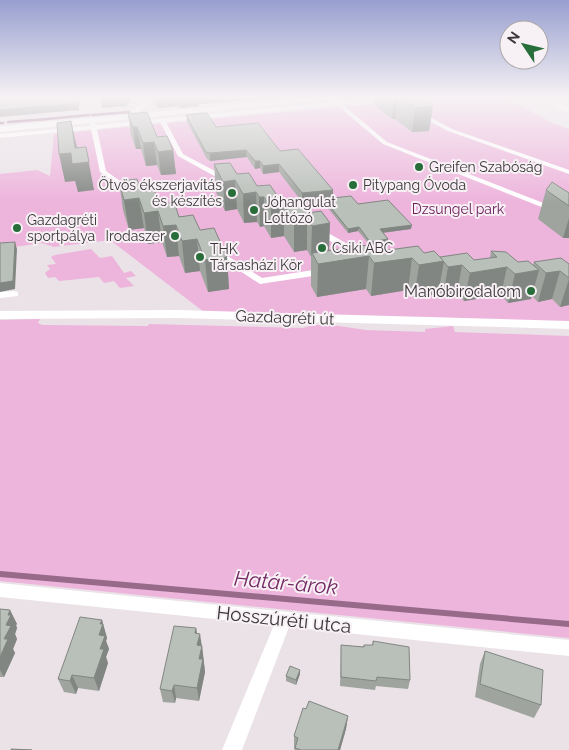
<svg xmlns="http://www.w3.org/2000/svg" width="569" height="750" viewBox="0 0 569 750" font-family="Raleway,sans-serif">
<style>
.green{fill:#edb4dc}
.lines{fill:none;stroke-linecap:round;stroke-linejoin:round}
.stream-far1{stroke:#986a8a;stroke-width:2.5}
.stream{stroke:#986a8a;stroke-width:6}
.street{fill:#fff;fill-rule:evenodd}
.secondary{fill:#fff;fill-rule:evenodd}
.wall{fill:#9fa49f}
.shaded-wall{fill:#828682}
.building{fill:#b9bfb9;stroke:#828682}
.poi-dot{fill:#286e3a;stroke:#f7f0f4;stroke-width:2}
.labels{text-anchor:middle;stroke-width:4;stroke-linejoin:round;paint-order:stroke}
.far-poi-label{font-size:14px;fill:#3b383a;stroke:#f7f0f4;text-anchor:start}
.far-park-label{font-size:14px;fill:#691c59;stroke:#f7f0f4}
.poi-label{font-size:16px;fill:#3b383a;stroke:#f7f0f4;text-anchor:end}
.street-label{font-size:16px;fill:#3b383a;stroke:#f7f0f4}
.near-street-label{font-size:19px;fill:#3b383a;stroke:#f7f0f4}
.near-water-label{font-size:21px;font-style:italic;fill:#742763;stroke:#f7f0f4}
</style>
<rect width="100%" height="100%" fill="#eae2e7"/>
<g class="green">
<polygon points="433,98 507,98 552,123 569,129 569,322 204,312 110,240 54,247 42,243 1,249 0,247 0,174 37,170 50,176 54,134"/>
<polygon points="91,249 100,258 112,256 124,273 131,271 136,276 126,278 134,286 120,288 114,281 104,283 99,277 59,281 55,277 48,278 45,273 50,269 47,265 56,264 51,257 55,255"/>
<polygon points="40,319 38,323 42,325 148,326 149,324 303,328 313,325 332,325 366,330 425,332 425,329 453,326 455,332 569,336 569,638 0,581 0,320"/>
</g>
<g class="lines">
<g class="stream-far1">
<polyline points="92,115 129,112"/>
<polyline points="36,120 89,115"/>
<polyline points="8,122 34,120"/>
<polyline points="0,123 3,123"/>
</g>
<polyline class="stream" points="0,574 569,624"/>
<g class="street">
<polygon points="147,98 153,98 132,118 128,118 128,116"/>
<polygon points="378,98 401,98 343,105 387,142 569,213 569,218 383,144 337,105 166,122 183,154 230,179 231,181 227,183 178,156 160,122 97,129 106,171 134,191 134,195 131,195 100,172 91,129 0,138 0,134 90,126 89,121 92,119 95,121 96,125 333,102 332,101 335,99 339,102"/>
<polygon points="541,98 549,98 569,109 569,113"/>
<polygon points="418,113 422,113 452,129 569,170 569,174 448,131 418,115"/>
<polygon points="315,229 321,229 367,255 366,257 360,257 315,233"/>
<polygon points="214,247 262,278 326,268 331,271 326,274 260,284 211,252 210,250"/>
<polygon points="15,291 18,292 18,296 0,298 0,292"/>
<polygon points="0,583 569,640 569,656 289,627 242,750 222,750 274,625 0,597"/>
</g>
<g class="secondary">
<polygon points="308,98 341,98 0,132 0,126"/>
<polygon points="178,310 569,321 569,329 178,318 0,319 0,311"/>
</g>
</g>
<g class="wall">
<polygon points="153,98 267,98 199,104 199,106 180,108 179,106 158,108 153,101"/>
<polygon points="374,98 421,98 433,106 429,131 412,132 395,119 392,119 373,104"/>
<polygon points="128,114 173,150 176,174 161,175 157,165 146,166 141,149 136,149 131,135"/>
<polygon points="186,115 216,127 280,151 333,190 333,198 302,202 279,172 263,174 260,168 255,169 247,157 210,161 207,159 187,122"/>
<polygon points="214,164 237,174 280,200 297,198 329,251 370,245 358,231 348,233 324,203 324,199 358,204 411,229 383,233 388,239 388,243 376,245 381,251 424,253 440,257 474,260 490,258 491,251 518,262 533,265 534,262 569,264 569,305 560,307 552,299 538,302 532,296 531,299 508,303 501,295 464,301 457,294 443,296 439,291 438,294 414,298 408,290 371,296 366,289 317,297 311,286 311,257 307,250 294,252 284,236 271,238 264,226 260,227 257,222 244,223 237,209 225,211 216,192"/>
<polygon points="119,181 141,191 200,230 227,257 229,289 208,292 200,271 185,273 179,256 167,257 162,242 148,244 144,228 129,230 123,210"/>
<polygon points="546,190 569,193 569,238 563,238 538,219"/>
<polygon points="0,609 10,610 17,624 16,625 17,628 15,634 17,639 13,649 15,653 4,677 0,677"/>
<polygon points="102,620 107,638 106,641 109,649 106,657 108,663 99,691 78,688 76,694 64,692 58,679"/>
<polygon points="196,628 197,633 202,646 205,672 199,701 176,698 175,703 163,702 160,689"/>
<polygon points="373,641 410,680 408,689 376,686 375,690 340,686 341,645 363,647 364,645 372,645"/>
<polygon points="485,651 541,705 534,718 475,697 480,664"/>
<polygon points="300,670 300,674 296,685 286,681 286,676"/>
<polygon points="306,709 348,716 346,729 340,750 295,750 294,749 294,736"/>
</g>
<g class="shaded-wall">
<polygon points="79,98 79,110 0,117 0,110"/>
<polygon points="100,98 133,98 126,106 102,108"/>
<polygon points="157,98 178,98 179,106 158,108"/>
<polygon points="179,98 267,98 199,104 199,106 180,108"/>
<polygon points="394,98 398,98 395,119 392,119"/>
<polygon points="433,106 429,131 412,132 415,108"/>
<polygon points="71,121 77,147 79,163 86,147 94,190 78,192 75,181 65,182 59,154 71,153 75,148"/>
<polygon points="133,127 137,127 141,149 136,149"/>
<polygon points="154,142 157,165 146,166 143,143"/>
<polygon points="173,150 176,174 161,175 158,152"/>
<polygon points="246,150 247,157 210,161 210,153"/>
<polygon points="255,161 260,161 260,168 255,169"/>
<polygon points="279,164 279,172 263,174 263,166"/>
<polygon points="235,180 237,209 225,211 223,182"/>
<polygon points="333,190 333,198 302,202 302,193"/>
<polygon points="256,192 257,222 244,223 243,194"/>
<polygon points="259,197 264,197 264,226 260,227"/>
<polygon points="139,198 144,228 129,230 124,200"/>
<polygon points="284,206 284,236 271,238 271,208"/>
<polygon points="158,211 162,242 148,244 144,213"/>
<polygon points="569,218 569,238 563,238"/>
<polygon points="307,220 307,250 294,252 294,221"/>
<polygon points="330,223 329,254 312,253 311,257 312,226"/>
<polygon points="176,225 179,256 167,257 163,226"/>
<polygon points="412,225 411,229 380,233 380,229"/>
<polygon points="359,227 358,231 348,233 348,229"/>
<polygon points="197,239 200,271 185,273 182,241"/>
<polygon points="388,239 388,243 370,246 370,242"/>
<polygon points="15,242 17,249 15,289 0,292 0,283"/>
<polygon points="369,256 366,289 317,297 318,264"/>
<polygon points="227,257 229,289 208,292 205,260"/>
<polygon points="412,258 408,290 371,296 374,263"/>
<polygon points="444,261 438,294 414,298 419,265"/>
<polygon points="462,265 457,294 443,296 448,267"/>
<polygon points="507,267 501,295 464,301 470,273"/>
<polygon points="539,270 531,299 508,303 515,274"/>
<polygon points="560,271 552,299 538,302 546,273"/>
<polygon points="569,279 569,305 560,307"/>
<polygon points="10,610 17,624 16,625 17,628 15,634 17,639 13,649 15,653 4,677 0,670 0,657 8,615"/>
<polygon points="102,620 107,638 106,641 109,649 106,657 108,663 99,691 94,678 100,649 99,635 100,624"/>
<polygon points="196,628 198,640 200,634 202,647 199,658 195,633"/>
<polygon points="202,646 205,672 199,701 197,688 199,659"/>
<polygon points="300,670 300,674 296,685 296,680"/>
<polygon points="72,675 78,688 76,694 70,681"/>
<polygon points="174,685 176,698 175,703 172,691"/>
<polygon points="348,716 346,729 340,750 338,750"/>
</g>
<g class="building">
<polygon points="0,98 78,98 78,103 0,110"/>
<polygon points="402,98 421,98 433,106 415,108"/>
<polygon points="147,112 157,137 167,136 173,150 158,152 154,142 143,143 137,127 133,127 128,114"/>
<polygon points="207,113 216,127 258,123 280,151 298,149 333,190 302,193 279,164 263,166 260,161 255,161 246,150 210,153 206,152 186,115"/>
<polygon points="71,121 75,148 86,147 89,162 72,164 71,153 59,154 57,123"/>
<polygon points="230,163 237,174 249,173 257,186 270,185 280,200 297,198 308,213 321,211 330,223 312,226 307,220 294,221 284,206 271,208 264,197 259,197 256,192 243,194 235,180 223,182 214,164"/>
<polygon points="137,179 141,191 154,190 161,204 174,202 179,217 193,215 200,230 214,228 227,257 205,260 197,239 182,241 176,225 163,226 158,211 144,213 139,198 124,200 119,181"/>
<polygon points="552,182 569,193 569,206 546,190"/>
<polygon points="351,196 358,204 388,200 412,225 380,229 388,239 370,242 359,227 348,229 324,199"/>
<polygon points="15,242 13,281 0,283 0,243"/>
<polygon points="375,244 381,251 418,246 424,253 434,251 444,261 419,265 412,258 374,263 369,256 318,264 312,253"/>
<polygon points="491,251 506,252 518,262 528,261 539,270 515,274 507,267 470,273 462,265 448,267 440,257 467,253 474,260 497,257"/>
<polygon points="561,258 569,264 569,278 560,271 546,273 534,262"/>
<polygon points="0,609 10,610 8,615 11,615 6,625 11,626 4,639 8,639 0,657"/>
<polygon points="80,617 102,620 100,624 103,624 99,635 105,636 100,649 104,649 94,678 72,675 70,681 58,679"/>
<polygon points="174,626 196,628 195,633 200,634 197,645 202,646 199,659 203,659 197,688 174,685 172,691 160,689"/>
<polygon points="373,641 409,647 410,680 377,677 376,681 341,677 341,645 364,647 364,645 373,645"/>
<polygon points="485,651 543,670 541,705 480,684"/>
<polygon points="290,666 300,670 296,680 286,676"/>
<polygon points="309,701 348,716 338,750 301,750 295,748 298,738 294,736 303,708 306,709"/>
<polygon points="11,749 32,750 11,750"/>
</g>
<linearGradient id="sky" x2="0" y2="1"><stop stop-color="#989fd0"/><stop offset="0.48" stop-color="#f6f2f4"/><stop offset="1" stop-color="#f6f2f4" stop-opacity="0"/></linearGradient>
<rect width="569" height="203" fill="url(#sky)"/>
<g class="poi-dot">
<circle cx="419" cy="167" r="5"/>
<circle cx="353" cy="185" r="5"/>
<circle cx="232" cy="193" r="5"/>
<circle cx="254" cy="210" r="5"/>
<circle cx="17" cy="228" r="5"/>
<circle cx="175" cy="236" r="5"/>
<circle cx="322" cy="248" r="5"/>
<circle cx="200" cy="257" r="5"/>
<circle cx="531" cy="291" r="5"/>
</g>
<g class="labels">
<g class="far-poi-label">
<text x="429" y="172">Greifen Szabóság</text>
<text x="222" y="190" text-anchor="end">Ötvös ékszerjavítás<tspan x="222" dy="16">és készítés</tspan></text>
<text x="363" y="190">Pitypang Óvoda</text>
<text x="264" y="207">Jóhangulat<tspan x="264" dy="16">Lottózó</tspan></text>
<text x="27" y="225">Gazdagréti<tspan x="27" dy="16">sportpálya</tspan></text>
<text x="165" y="241" text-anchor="end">Irodaszer</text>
<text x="332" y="253">Csiki ABC</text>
<text x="210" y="254">THK<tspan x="210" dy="16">Társasházi Kör</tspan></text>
</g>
<g class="far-park-label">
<text x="458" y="214">Dzsungel park</text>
</g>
<g class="poi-label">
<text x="521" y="297">Manóbirodalom</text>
</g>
<g class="street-label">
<text transform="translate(285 317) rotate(2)" y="6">Gazdagréti út</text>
</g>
<g class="near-street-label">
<text transform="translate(284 619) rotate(6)" y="7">Hosszúréti utca</text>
</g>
<g class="near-water-label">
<text transform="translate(286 583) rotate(5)" y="7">Határ-árok</text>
</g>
</g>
<g transform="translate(524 45) rotate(305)"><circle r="24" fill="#f7f0f4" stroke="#aca6aa"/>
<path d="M0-4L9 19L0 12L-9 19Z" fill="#286e3a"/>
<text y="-8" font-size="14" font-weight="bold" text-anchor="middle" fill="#3b383a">N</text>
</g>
</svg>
